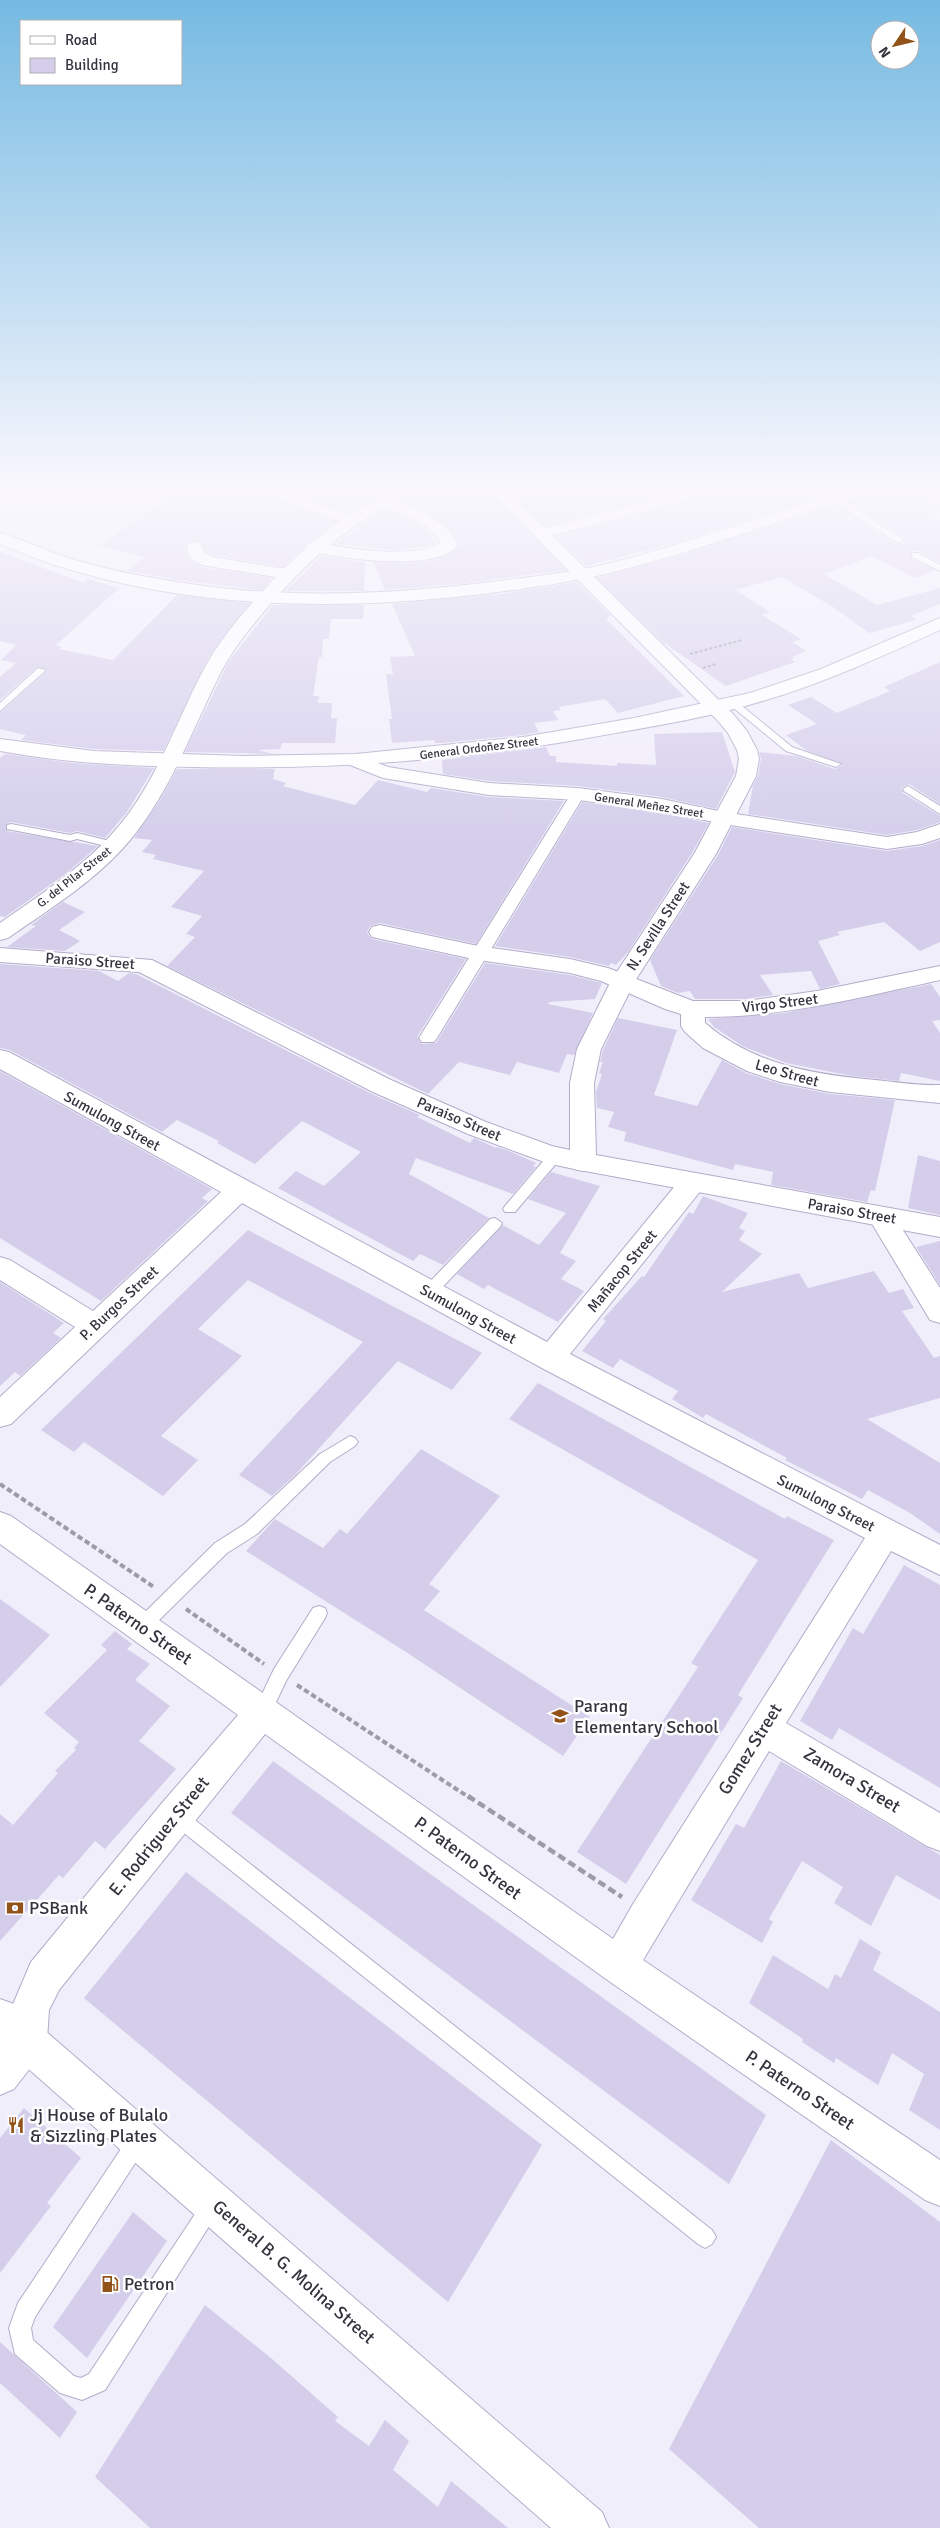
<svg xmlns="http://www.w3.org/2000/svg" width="940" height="2528" viewBox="0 0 940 2528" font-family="Signika,sans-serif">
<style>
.building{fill:#d4ceeb}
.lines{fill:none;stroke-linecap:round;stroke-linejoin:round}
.service-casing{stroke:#b2acc9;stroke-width:2}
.pedestrian-casing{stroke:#b2acc9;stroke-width:2}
.minor-casing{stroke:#b2acc9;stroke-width:2}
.tertiary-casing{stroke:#b2acc9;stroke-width:2}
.secondary-casing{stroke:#b2acc9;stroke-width:2}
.path-far2{stroke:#9e9ba8;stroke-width:2;stroke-dasharray:3 2;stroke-linecap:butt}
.path-far1{stroke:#9e9ba8;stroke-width:4;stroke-dasharray:5.5 3;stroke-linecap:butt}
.path{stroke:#9e9ba8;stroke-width:4.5;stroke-dasharray:8 4;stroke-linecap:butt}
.service{fill:#fff;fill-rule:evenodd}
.pedestrian{fill:#fff;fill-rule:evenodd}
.minor{fill:#fff;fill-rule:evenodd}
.tertiary{fill:#fff;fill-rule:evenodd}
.secondary{fill:#fff;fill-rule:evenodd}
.labels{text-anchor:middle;stroke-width:5;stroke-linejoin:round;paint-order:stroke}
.far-street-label{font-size:12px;fill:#36333f;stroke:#fff}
.street-label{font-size:15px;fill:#36333f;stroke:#fff}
.near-street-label{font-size:18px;fill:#36333f;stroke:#fff}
.near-poi-label{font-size:18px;fill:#36333f;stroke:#fff;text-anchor:start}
</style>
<rect width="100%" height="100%" fill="#f1eefb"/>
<g class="building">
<polygon points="186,488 254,488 257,493 335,522 312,540 306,542 304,547 284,567 214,555 205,551 200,541 186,542 184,548 189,560 201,567 272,578 262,590 191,582 127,571 145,557 99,545"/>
<polygon points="283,488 394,488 349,513"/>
<polygon points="421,488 485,488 566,570 467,583 385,590 373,562 410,563 431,561 448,555 460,545 454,534 437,518 402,501 418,493"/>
<polygon points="507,488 800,488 814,498 668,545 586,566 556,536 687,502 691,498 689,493 681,490 545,526"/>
<polygon points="814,488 848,488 825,495"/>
<polygon points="881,488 900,488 940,510 928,514 940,521 940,563 919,551 912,551 911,559 935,570 915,578 872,556 824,574 877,605 940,588 940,604 911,616 916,620 869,633 833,607 782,577 735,590 770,612 762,615 801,639 792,642 806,651 792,657 794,658 791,659 795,662 726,686 664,643 597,578 677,556 836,505 897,545 906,543 906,539 849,501 878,493"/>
<polygon points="384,510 420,525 438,542 428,546 396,550 335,544"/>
<polygon points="0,552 84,583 88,579 119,588 56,645 62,647 59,649 113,660 177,595 250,603 208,658 163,751 94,749 21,740 26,735 0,729 0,713 48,670 37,667 0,700 0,677 16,663 1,660 16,645 0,641"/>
<polygon points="321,556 365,562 364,591 285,591"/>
<polygon points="577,582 610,615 606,619 684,696 618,713 605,699 559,707 561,710 553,711 558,720 534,723 539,732 523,735 441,743 435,743 434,740 392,743 389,719 392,719 386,674 393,674 390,657 415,656 392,604 498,594"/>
<polygon points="273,605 364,605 363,619 331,619 329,639 323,639 322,657 319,657 313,696 319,696 318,703 332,703 331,718 337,718 335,743 282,743 280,749 258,750 273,754 185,752 229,661"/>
<polygon points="940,662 940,804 909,784 901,788 903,793 940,816 940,822 917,830 887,835 748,814 753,785 758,776 761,759 759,752 796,756 835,769 843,765 806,750 786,735 817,724 788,705 811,697 837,713 890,691 884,687"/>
<polygon points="722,732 735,772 716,809 662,797 578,786 489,781 443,774 442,760 546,747 550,756 556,756 556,762 617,766 617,763 656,765 654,734"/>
<polygon points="5,754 72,763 154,768 127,812 105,838 77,831 70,833 11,822 6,824 7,831 98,846 68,872 5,917 0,916 0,758"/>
<polygon points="177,769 275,769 273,779 286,783 283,786 355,805 378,780 427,792 431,788 489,797 564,801 476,944 380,923 370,926 367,933 372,939 466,959 417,1037 422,1044 436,1043 485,963 570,975 602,983 595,999 549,1002 548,1004 593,1013 574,1055 567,1054 559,1073 517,1062 510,1075 459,1062 428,1094 167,966 195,937 186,934 202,916 171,907 204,871 153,859 156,855 142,852 152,840 134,838 160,800"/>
<polygon points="582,802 662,813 709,823 692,853 628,952 616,965 611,963 609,966 570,957 495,946"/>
<polygon points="732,827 887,851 922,846 940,840 940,942 920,951 884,922 837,932 840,935 818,941 840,984 820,989 811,971 760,975 773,995 746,999 695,999 690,991 678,993 661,986 650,960 718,855"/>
<polygon points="63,902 85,912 59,930 80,941 65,951 7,947 36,926 31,925"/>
<polygon points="0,964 99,971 118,981 129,973 136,974 372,1094 420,1115 417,1117 470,1143 474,1138 496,1148 498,1147 514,1153 536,1163 533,1166 536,1167 513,1194 416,1158 409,1174 489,1218 443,1265 420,1254 413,1261 278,1188 296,1171 324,1186 361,1152 302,1121 255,1164 217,1143 219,1141 177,1120 162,1132 10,1050 0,1048"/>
<polygon points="931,984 940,997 940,1020 932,1021 940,1033 940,1081 901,1073 899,1081 852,1076 786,1063 744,1047 714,1027 708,1019 784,1013"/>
<polygon points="618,1018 677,1030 654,1095 697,1106 722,1060 746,1073 780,1084 830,1094 895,1100 875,1191 871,1190 867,1202 771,1185 773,1172 735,1164 733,1170 624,1141 626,1132 608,1127 614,1112 597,1108 596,1092 602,1074 599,1073 603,1062 600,1062 603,1050"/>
<polygon points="0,1071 212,1189 202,1198 208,1201 101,1301 0,1238"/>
<polygon points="918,1155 940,1161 940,1215 908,1208"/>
<polygon points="551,1172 600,1186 560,1253 576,1261 561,1279 584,1291 558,1322 488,1285 484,1289 457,1274 503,1225 539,1245 566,1213 528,1199"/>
<polygon points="703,1196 748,1213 739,1228 745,1231 739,1240 762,1254 722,1292 799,1273 808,1288 874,1271 889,1293 903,1289 914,1308 902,1311 934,1358 940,1356 940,1398 867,1419 940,1463 940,1534 910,1513 868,1490 862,1499 785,1460 787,1458 706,1414 703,1418 672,1399 678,1391 620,1359 613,1368 582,1351 606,1321 603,1319 642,1276 644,1277 689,1212 693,1214"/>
<polygon points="248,1230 482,1353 452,1390 398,1361 295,1475 272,1496 239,1475 363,1342 248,1280 198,1329 242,1356 161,1436 198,1460 163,1496 84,1442 74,1452 41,1430"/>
<polygon points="940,1241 940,1285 916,1247"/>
<polygon points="0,1282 64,1323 53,1333 61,1338 20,1376 15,1372 0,1386"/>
<polygon points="538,1383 785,1519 787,1516 834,1540 738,1695 743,1698 626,1884 577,1852 698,1667 691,1663 758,1560 509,1419"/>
<polygon points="421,1449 500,1496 429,1584 440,1591 424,1610 590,1717 563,1756 406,1652 246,1551 275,1519 323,1548 340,1529 347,1534"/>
<polygon points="904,1565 940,1585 940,1788 839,1728 832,1740 800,1721 853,1628 863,1634"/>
<polygon points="0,1599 50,1635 0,1687"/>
<polygon points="115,1631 132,1644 127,1649 150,1664 135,1680 170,1706 139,1741 176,1769 105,1849 95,1841 63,1878 59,1875 0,1941 0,1814 13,1825 58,1773 55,1771 76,1750 74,1748 79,1742 44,1713 107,1650 101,1645"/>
<polygon points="273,1761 766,2115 729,2184 231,1813"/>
<polygon points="781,1761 940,1855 940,1900 896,1875 871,1926 834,1903 843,1887 802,1861 769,1919 773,1922 762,1943 691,1900 736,1824 744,1828"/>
<polygon points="186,1872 542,2145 448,2302 84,1998"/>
<polygon points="860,1939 881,1952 873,1970 940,2012 940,2130 909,2110 924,2074 892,2053 878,2085 836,2058 834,2063 802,2042 803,2039 749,2003 773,1955 828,1989 835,1974 841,1978"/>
<polygon points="24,2108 81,2158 47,2203 51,2206 0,2273 0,2138"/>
<polygon points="831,2140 940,2222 940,2528 759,2528 669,2449"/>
<polygon points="133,2212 167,2241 87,2358 53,2327"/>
<polygon points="205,2305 271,2358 338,2417 335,2421 369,2446 385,2420 409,2441 393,2470 438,2507 451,2481 508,2528 150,2528 95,2477"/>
<polygon points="0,2342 77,2412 60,2438 0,2383"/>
</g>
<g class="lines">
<g class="service-casing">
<g id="service">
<polygon points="802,488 811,488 830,500 823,502"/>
<polygon points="834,496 837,496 905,541 898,543 831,500 830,498"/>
<polygon points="912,553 918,553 940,565 940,571 912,557"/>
<polygon points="38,668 46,670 0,711 0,703"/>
<polygon points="730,701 736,701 792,747 841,764 836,767 786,751 730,705"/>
<polygon points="908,786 940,806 940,814 904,791 903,789"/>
<polygon points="11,824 70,835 77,833 118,843 119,845 114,848 77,839 70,841 7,829 7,825"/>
<polygon points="555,1151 561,1156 560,1159 515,1212 505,1212 503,1209 505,1206 550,1153"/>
<polygon points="495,1218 502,1223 500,1227 433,1297 423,1297 421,1293 423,1289 490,1219"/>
<polygon points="350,1436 355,1438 358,1442 355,1446 330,1462 257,1534 227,1553 148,1631 142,1633 136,1631 134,1626 136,1621 215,1543 245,1524 320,1454"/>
<polygon points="319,1606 325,1608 327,1613 325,1618 286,1681 269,1717 263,1719 257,1717 254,1711 274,1669 313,1608"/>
<polygon points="175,1806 181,1809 712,2230 716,2237 712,2244 705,2248 698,2244 169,1821 166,1815 169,1809"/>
<polygon points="138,2131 145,2134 148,2141 145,2148 35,2317 31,2328 33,2340 74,2376 81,2378 89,2374 205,2199 212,2196 219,2199 222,2206 105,2390 82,2400 60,2393 15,2354 9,2328 18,2303 131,2134"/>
</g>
</g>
<g class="pedestrian-casing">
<polygon id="pedestrian" points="578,790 585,794 437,1038 434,1042 422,1042 419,1038 571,794"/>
</g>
<g class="minor-casing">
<g id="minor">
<polygon points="256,488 278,488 354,517 356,520 348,525 342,523 258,491"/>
<path d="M 854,488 L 879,488 L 877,491 C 787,517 700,551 609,573 C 572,582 535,587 498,592 C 352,611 196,611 55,565 C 36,559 18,551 0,544 L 0,533 C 23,539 44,550 66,557 C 106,570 149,578 191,584 C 294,600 402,594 506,580 C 539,576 573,572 606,564 C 690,544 771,511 854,488 Z"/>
<polygon points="681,492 687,494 689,497 687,500 542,538 534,533 536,530"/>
<path d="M 380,496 C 408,503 446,517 458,545 C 439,573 337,558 308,551 L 306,547 L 308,543 L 314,542 C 346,548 411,560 441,543 C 432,521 395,513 374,504 L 372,501 Z"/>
<polygon points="194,542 200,543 204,552 213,557 287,569 293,570 296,574 293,578 287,579 202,565 191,559 186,547 188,543"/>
<polygon points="357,755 388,767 489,783 578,788 662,799 723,812 887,837 917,832 940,824 940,838 922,844 887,849 723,824 662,811 578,800 489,795 383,778 350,765 347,761 350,757"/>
<path d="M 380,925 L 478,946 L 570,959 L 608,968 L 693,1001 L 746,1001 L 817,991 L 940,966 L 940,980 C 862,997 785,1017 705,1017 L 705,1023 C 754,1065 813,1074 875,1080 C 897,1082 918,1086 940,1085 L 940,1103 L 830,1092 L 780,1082 L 747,1071 L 703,1048 L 685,1032 L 681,1026 L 681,1014 L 665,1009 L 601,981 L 570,973 L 478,960 L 372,937 L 369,932 L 372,927 Z"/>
<polygon points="0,948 152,960 391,1080 486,1122 552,1146 592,1155 596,1162 592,1169 583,1171 547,1163 468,1134 373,1092 139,972 0,962"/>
<polygon points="0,1050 9,1052 547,1342 684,1175 693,1173 702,1175 706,1182 702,1189 570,1354 940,1545 940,1575 891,1551 786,1723 940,1813 940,1851 927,1846 769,1751 643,1960 940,2160 940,2206 925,2200 606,1979 265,1734 59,1990 49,2010 47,2040 41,2054 14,2089 0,2095 0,2043 8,2032 11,2009 31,1962 162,1803 238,1715 0,1544 0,1512 11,1516 613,1939 633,1904 865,1538 540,1367 242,1203 11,1424 0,1427 0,1397 75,1327 0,1280 0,1257 10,1260 93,1311 221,1192 0,1069"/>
<polygon points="881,1207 890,1210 940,1288 940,1323 930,1320 868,1217 872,1210"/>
</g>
</g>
<g class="tertiary-casing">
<g id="tertiary">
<path d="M 398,488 L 419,488 L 417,491 C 357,519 317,551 274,600 C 255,622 236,644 222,670 C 193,727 172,789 131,839 C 97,880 51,908 8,938 L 0,940 L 0,923 C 47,890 95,860 129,813 C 161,769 179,716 204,669 C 219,641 240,616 261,593 C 302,548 343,513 398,488 Z"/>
<polygon points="487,488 504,488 733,714 747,731 757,750 759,759 756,776 716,854 635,981 601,1049 594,1083 596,1155 940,1217 940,1237 574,1169 570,1162 570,1083 577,1049 611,981 694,854 736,776 739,759 737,750 728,733 719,722"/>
<polygon points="0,1999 14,2004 602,2512 609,2528 551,2528 0,2044"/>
</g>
</g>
<g class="secondary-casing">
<path id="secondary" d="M 940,618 L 940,630 C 883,656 826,682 766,700 C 715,716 662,725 610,734 C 472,760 333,770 192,767 C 128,766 64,763 0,751 L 0,739 L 94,751 L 243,756 L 356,754 L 523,737 L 634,718 L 750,693 L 821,669 Z"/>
</g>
<g class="path-far2">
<polyline points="690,654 742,640"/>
<polyline points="703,668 716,664"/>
</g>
<g class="path-far1">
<polyline points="0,1484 154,1587"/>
<polyline points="186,1609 264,1664"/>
<polyline points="297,1685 470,1798"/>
</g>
<polyline class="path" points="468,1796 622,1897"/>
<use href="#service" class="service"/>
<use href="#pedestrian" class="pedestrian"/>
<use href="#minor" class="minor"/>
<use href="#tertiary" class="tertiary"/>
<use href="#secondary" class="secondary"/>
</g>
<linearGradient id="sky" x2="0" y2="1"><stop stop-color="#75bae2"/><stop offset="0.58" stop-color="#f9f7fd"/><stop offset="1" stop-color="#f9f7fd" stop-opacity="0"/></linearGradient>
<rect width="940" height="842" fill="url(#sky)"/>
<defs>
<g id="school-bare" transform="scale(1.35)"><path d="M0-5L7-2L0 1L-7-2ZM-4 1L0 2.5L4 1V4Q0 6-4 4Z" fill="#915319" stroke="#fff" stroke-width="2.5" paint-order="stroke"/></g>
<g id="bank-bare" transform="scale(1.35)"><path d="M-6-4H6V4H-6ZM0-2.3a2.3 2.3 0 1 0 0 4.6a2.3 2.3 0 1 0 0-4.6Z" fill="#915319" stroke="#fff" stroke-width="2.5" paint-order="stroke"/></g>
<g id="restaurant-bare" transform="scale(1.35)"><path d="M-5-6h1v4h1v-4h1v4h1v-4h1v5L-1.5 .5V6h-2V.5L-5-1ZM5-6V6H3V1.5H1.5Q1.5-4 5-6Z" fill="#915319" stroke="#fff" stroke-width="2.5" paint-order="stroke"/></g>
<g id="fuel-bare" transform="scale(1.35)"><path d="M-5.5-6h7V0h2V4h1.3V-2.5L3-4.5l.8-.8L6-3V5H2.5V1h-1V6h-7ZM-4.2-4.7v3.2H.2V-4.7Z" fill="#915319" stroke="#fff" stroke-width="2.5" paint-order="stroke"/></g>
</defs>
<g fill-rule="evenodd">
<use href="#school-bare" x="560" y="1716"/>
<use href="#bank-bare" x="15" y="1908"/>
<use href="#restaurant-bare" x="16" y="2125"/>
<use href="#fuel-bare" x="110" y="2284"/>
</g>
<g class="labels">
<g class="far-street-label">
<text transform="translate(479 748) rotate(-7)" y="4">General Ordoñez Street</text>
<text transform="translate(649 805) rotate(9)" y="4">General Meñez Street</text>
<text transform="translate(74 877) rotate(-38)" y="4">G. del Pilar Street</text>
</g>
<g class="street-label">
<text transform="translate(658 926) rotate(-57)" y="5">N. Sevilla Street</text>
<text transform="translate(90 961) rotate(4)" y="5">Paraiso Street</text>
<text transform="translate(780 1003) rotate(-7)" y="5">Virgo Street</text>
<text transform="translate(787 1073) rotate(16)" y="5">Leo Street</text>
<text transform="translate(459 1119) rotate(23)" y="5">Paraiso Street</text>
<text transform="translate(112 1121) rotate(29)" y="5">Sumulong Street</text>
<text transform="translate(852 1211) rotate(10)" y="5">Paraiso Street</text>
<text transform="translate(622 1271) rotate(-51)" y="5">Mañacop Street</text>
<text transform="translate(119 1303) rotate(-43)" y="5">P. Burgos Street</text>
<text transform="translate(468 1314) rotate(29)" y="5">Sumulong Street</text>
<text transform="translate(826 1503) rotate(27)" y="5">Sumulong Street</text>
</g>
<g class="near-street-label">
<text transform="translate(138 1624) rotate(35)" y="6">P. Paterno Street</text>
<text transform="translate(750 1749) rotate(-58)" y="6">Gomez Street</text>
<text transform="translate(852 1780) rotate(31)" y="6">Zamora Street</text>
<text transform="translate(159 1836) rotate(-51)" y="6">E. Rodriguez Street</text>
<text transform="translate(468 1858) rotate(36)" y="6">P. Paterno Street</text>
<text transform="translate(800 2090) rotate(34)" y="6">P. Paterno Street</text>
<text transform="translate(294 2272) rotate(41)" y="6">General B. G. Molina Street</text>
</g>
<g class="near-poi-label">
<text x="574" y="1712">Parang<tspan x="574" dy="21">Elementary School</tspan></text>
<text x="29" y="1914">PSBank</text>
<text x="30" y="2121">Jj House of Bulalo<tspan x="30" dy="21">&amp; Sizzling Plates</tspan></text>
<text x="124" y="2290">Petron</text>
</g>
</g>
<rect x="20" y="20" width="162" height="65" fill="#ffffff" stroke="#afadb2"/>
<rect x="30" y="36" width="25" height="8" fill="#ffffff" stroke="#afadb2"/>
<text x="65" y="45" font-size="15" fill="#36333f">Road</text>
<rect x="30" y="58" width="25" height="15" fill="#d4ceeb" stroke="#afadb2"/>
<text x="65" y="70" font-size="15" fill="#36333f">Building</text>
<g transform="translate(895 45) rotate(235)"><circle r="24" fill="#ffffff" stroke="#afadb2"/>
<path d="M0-4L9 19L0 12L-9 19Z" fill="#915319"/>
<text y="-8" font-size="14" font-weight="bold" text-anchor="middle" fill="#36333f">N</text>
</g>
</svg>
